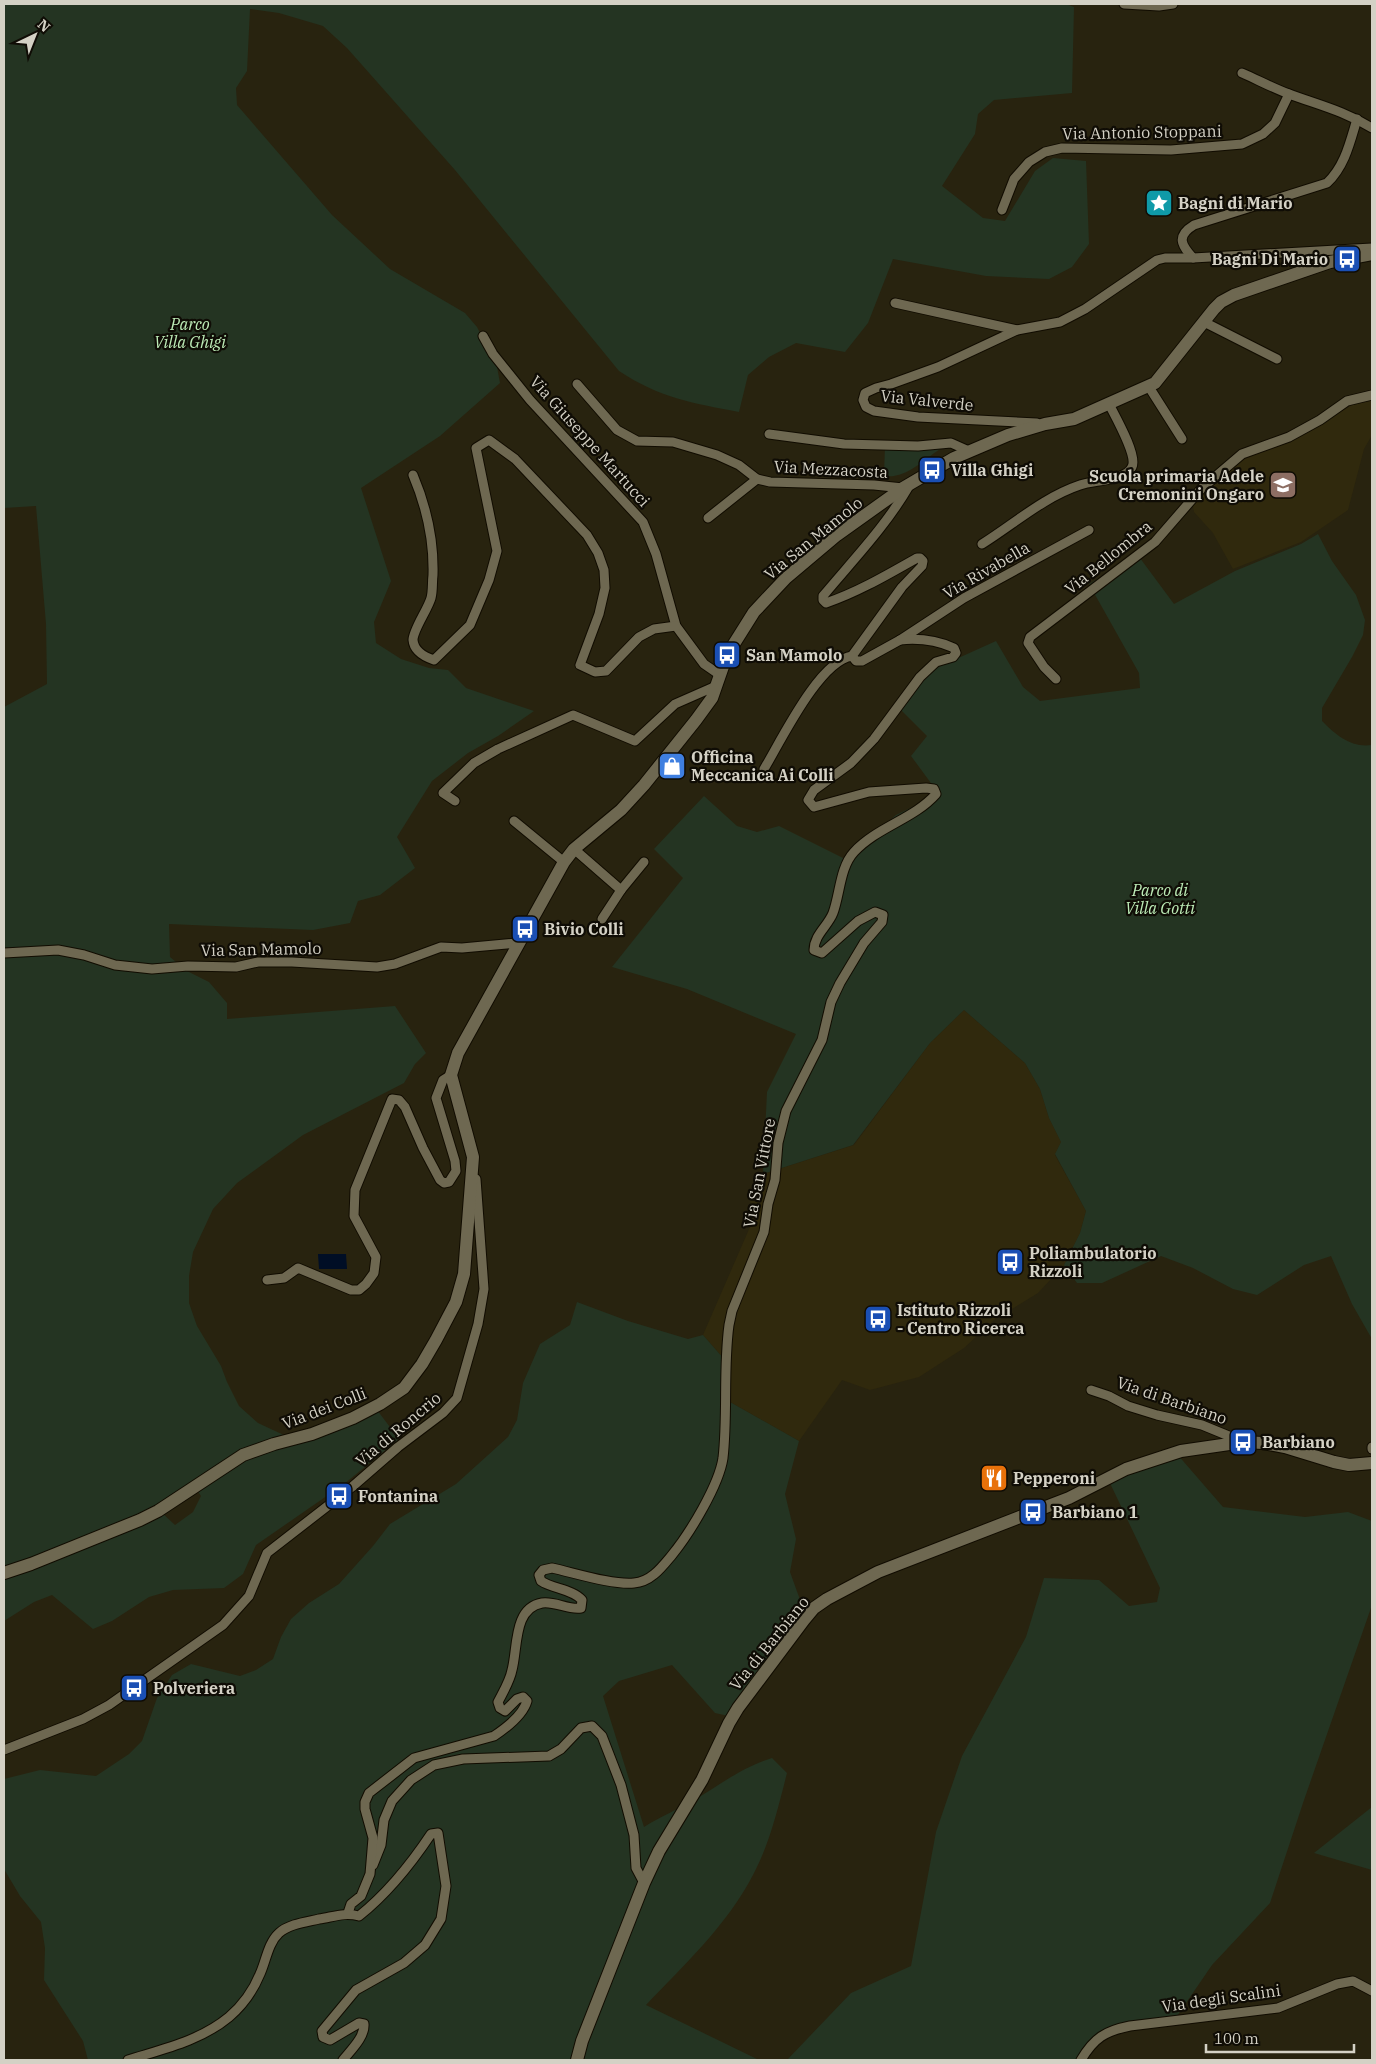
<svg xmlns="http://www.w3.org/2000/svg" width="1376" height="2064" viewBox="0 0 1376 2064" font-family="'IBM Plex Serif',serif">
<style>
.built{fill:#30290d}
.green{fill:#243422;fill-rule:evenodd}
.water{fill:#000e25}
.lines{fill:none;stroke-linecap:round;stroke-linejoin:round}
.street-casing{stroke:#110c00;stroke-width:11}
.secondary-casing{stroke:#110c00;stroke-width:14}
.street{stroke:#6e6851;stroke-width:9}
.secondary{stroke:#6e6851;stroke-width:12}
.labels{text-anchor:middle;stroke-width:4.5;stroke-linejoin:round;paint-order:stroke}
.street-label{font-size:16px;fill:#d4d1c5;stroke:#0f0c05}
.poi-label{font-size:16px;font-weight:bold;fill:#d4d1c5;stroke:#0f0c05;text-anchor:start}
.park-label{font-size:16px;font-style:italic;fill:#bdecb7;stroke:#0f0c05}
</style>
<rect width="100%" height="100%" fill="#28230f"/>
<g class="built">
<polygon points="1371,401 1372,435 1364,449 1348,510 1301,542 1233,569 1213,533 1194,512 1193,506 1196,500 1243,459 1312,429 1352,405"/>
<polygon points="964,1010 1025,1063 1040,1089 1049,1118 1061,1142 1055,1155 1086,1211 1080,1233 1064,1265 1038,1293 994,1320 964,1348 919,1377 870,1390 842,1380 799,1441 723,1398 724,1359 703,1335 753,1220 749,1193 763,1174 854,1145 930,1043"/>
</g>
<g class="green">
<path d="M 4,4 L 1066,4 L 1074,7 L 1072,93 L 994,100 L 978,114 L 975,134 L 942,186 L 983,218 L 1005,221 L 1035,171 L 1053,158 L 1086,161 L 1089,244 L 1072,267 L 1049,279 L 986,276 L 893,259 L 868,323 L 845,352 L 796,343 L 769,357 L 748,375 L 739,412 C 692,403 660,398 619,371 L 455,170 L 347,48 L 323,26 L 279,13 L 250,9 L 247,71 L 236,88 L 237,105 L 332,215 L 390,269 L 465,313 L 477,327 L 497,367 L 500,383 L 440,436 L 361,488 L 391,581 L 374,622 L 376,643 L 401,659 L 429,668 L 448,670 L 466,688 L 534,711 L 498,736 L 468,753 L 432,781 L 397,837 L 415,868 L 380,895 L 358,901 L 350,923 L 313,930 L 169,924 L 170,957 L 187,971 L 209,982 L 227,1003 L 227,1019 L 395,1006 L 426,1053 L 415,1064 L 404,1083 L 303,1135 L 237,1183 L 213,1209 L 193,1252 L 189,1276 L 189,1303 L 197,1326 L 221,1366 L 227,1382 L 239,1406 L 258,1423 L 288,1437 L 374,1406 L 399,1439 L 344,1484 L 256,1545 L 243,1574 L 224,1588 L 173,1590 L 149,1597 L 112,1621 L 93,1629 L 52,1595 L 34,1602 L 4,1621 L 4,707 L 47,684 L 46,624 L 36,506 L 4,508 ZM 197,1490 L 201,1496 L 193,1512 L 175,1525 L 161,1512 Z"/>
<path d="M 941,444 L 940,449 C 922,461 906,479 884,476 L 885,445 Z"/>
<path d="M 1318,534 L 1332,561 L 1356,595 L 1365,620 L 1363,635 L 1352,657 L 1322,708 L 1322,721 C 1336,735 1351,748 1372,745 L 1372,1339 L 1352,1304 L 1331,1256 L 1304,1265 L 1257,1295 L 1233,1289 L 1193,1268 L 1161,1256 L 1102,1283 L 1077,1283 L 1064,1265 L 1080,1233 L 1086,1211 L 1055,1154 L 1061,1142 L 1049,1118 L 1040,1089 L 1025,1063 L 964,1010 L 930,1043 L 853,1145 L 763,1174 L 767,1092 L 796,1034 L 687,989 L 612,967 L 683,878 L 654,849 L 704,796 L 737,826 L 757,832 L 779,826 L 845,859 L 896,815 L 939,794 L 911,756 L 927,736 L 900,709 L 919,683 L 934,669 L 996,641 L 1023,687 L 1040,701 L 1140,688 L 1139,673 L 1089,584 L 1137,554 L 1174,604 L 1235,571 L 1301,544 Z"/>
<path d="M 577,1302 L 628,1321 L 688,1339 L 703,1335 L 724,1359 L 723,1398 L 799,1441 L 785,1494 L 796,1539 L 790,1572 L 807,1619 L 733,1717 L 715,1713 L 672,1665 L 619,1681 L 603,1696 L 644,1827 C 661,1816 679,1809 696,1799 C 723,1783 742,1767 772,1758 L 787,1773 C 778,1808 770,1843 753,1875 C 727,1925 685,1964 646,2005 L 759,2060 L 88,2060 L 83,2041 L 44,1980 L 45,1948 L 41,1922 L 20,1896 L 4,1869 L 4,1779 L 40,1770 L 96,1776 L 129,1754 L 142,1741 L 157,1698 L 172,1675 L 191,1664 L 240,1676 L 256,1670 L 273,1659 L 281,1637 L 291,1619 L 309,1603 L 339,1584 L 373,1546 L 390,1524 L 456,1484 L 508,1437 L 517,1420 L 523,1383 L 540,1344 L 570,1325 Z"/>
<polygon points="1177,1454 1223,1507 1305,1517 1348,1512 1372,1521 1372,1605 1303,1803 1270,1903 1212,1965 1173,2022 1110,2029 1081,2060 787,2060 851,1993 911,1966 936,1832 962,1756 1026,1637 1044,1578 1099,1580 1129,1606 1157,1602 1160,1588 1108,1479"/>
<polygon points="1372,1807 1372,1870 1314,1853"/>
</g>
<polygon class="water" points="318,1254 346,1254 347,1269 319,1269"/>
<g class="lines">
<g class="street-casing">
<g id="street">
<polyline points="1124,4 1159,6 1173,4"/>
<path d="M 1242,73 C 1258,80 1273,88 1289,94 C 1319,105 1344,111 1372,128"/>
<path d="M 1357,119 C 1350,142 1345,166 1327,183 L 1194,225 C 1176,236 1181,245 1193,258 L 1372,248"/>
<polyline points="1002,210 1014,179 1029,162 1045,152 1062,148 1171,150 1242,144 1263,134 1275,123 1289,94"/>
<polyline points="895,303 1017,330"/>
<polyline points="1204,322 1277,359"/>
<polyline points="483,336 493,354 530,400 643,522 656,554 676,626 704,664 720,675"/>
<polyline points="577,384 617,430 637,441 673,442 717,455 739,465 757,479 770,482 874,485 903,488"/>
<polyline points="1149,387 1182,439"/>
<polyline points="1037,423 918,417 874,411 866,407 863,400 865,393 876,388 891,384 938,367 1017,330 1060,322 1085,309 1157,260 1165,258 1193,258"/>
<polyline points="769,434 844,444 918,446 951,443 969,451"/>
<path d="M 413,475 C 427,508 434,539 433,575 C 432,583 433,591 431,598 C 428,609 413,630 413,640 C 414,652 425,657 434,660 L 470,625 L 489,580 L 497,551 L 476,448 L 489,440 L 515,459 L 587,535 L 598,553 L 604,570 L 605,588 L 599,614 L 580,665 L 595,672 L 606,671 L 639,637 L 654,629 L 676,626"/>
<path d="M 909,486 C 886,526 853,560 823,596 L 823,600 L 826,603 C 858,592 887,575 917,558 L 920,558 L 923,561 L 922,566 L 902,587 L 852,656 L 856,661 L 862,661 L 900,640 L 964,598 L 1089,530"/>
<polyline points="708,518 757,479"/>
<path d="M 982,544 C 1014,524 1044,497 1080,485 C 1093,480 1126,481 1132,467 C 1138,456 1115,416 1109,404"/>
<polyline points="1056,679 1044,667 1028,643 1030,637 1155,542 1201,489 1242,454 1289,437 1320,420 1347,401 1372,395"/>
<path d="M 764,769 C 781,741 819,661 852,656"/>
<polyline points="455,801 443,793 474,763 498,749 573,715 635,741 675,704 716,686"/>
<polyline points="514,821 564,862"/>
<polyline points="574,849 621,890"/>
<polyline points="602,919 621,890 644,862"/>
<polyline points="4,953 58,950 84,955 115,965 152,969 188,966 236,967 258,962 292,962 377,967 395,964 441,947 462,948 517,943"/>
<polyline points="267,1280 284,1278 298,1268 351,1290 359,1290 366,1284 374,1273 376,1257 354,1216 355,1190 392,1099 399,1100 405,1107 423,1148 440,1180 444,1183 449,1182 456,1171 455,1161 436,1098 443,1080 451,1075"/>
<polyline points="1091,1390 1109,1396 1128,1406 1157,1415 1202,1425 1241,1441"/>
<polyline points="1372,1447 1372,1449"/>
<polyline points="4,1750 83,1719 109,1705 223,1625 249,1596 267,1553 352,1487 398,1447 443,1413 457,1398 478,1324 484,1289 476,1179"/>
<polyline points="373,1865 381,1845 384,1820 392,1801 411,1780 434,1765 463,1759 549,1756 561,1749 581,1728 592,1726 602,1736 621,1785 634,1835 636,1868 644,1883"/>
<path d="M 348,1913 L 351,1904 L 361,1896 L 370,1874 L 373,1838 L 365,1809 L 365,1802 L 369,1793 L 414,1758 L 494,1736 C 506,1728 523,1715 527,1701 L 523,1697 L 517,1699 L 505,1711 L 500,1708 L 498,1702 C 503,1692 510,1681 512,1670 C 518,1648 513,1608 542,1603 C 555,1601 568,1610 581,1608 L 582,1600 C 572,1589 553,1589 541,1581 L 539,1575 L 543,1570 L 552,1568 C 575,1573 612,1585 634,1583 C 651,1582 662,1567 672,1555 C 690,1533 719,1485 723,1458 C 728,1414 723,1369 729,1325 L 732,1311 L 764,1232 L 768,1204 L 775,1180 L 778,1143 L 786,1111 L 822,1040 L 831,1002 L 840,983 L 864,943 L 882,922 L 883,915 L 875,912 L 858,921 L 822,953 L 814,950 C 814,935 828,926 833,913 C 840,894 840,867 854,852 C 877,827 914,819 936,794 L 934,789 L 926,788 L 869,792 L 814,807 L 808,800 L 814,790 L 851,763 L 874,739 L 920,677 L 936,662 L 953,657 L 956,653 L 954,648 C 936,640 919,638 900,640"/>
<path d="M 128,2060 C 163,2049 200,2041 229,2017 C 243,2005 253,1991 260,1974 C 266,1961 268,1943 279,1933 C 289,1924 306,1922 319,1919 C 333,1917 345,1912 359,1916 C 388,1893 411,1864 431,1834 L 438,1833 L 446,1886 L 441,1919 L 425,1945 L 404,1963 L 356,1990 L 322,2031 L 323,2037 L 330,2040 L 359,2023 L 364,2024 C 365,2037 351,2050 343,2060"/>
<path d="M 1081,2060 C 1094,2038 1105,2031 1130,2026 L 1278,2008 L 1337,1984 L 1353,1981 L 1372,1991"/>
</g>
</g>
<g class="secondary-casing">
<g id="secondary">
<polyline points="4,1573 31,1564 140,1520 158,1511 243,1455 274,1444 312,1434 353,1418 380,1404 404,1388 422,1364 436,1340 456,1302 464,1274 473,1157 451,1075 458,1053 564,862 574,849 621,810 644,785 696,720 712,698 727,655 754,612 786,578 837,535 903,488 954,458 1008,435 1045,424 1074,419 1155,383 1214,309 1221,302 1234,295 1330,262 1372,254"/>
<polyline points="577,2060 582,2041 644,1883 659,1851 702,1780 729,1723 738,1708 804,1620 814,1608 827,1599 878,1572 1069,1498 1126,1469 1181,1451 1243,1442 1263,1443 1285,1447 1334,1462 1349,1465 1372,1463"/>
</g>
</g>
<use href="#street" class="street"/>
<use href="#secondary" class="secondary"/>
</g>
<defs>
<g id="sight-square" transform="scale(1.4375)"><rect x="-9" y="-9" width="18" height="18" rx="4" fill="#0f9aa8" stroke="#0f0c05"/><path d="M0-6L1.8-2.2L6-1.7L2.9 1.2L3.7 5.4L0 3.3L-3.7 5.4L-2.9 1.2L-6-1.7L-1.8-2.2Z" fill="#fff"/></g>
<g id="bus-square" transform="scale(1.4375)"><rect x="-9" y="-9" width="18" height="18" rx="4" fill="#1a4fb4" stroke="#0f0c05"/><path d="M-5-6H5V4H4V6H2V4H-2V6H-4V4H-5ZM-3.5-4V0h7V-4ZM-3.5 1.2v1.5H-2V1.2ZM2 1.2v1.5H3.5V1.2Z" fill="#fff"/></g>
<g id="school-square" transform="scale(1.4375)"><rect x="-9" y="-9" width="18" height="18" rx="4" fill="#8d6e63" stroke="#0f0c05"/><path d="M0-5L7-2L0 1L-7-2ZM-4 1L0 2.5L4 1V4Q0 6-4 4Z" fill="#fff"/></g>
<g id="shop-square" transform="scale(1.4375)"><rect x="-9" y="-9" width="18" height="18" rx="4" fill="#3f7fe0" stroke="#0f0c05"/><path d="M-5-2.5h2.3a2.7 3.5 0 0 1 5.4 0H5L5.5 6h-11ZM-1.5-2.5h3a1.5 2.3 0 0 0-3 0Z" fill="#fff"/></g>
<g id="restaurant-square" transform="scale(1.4375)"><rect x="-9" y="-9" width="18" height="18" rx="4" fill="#e8710a" stroke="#0f0c05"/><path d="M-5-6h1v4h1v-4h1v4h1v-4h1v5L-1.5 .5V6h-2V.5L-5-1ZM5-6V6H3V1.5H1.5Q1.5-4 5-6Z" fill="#fff"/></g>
</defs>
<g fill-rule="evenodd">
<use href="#sight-square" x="1159" y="203"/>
<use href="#bus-square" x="1347" y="259"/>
<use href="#bus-square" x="932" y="470"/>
<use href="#school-square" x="1283" y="485"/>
<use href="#bus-square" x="727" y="655"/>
<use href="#shop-square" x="672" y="766"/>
<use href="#bus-square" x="525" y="929"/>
<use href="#bus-square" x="1010" y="1262"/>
<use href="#bus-square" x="878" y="1319"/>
<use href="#bus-square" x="1243" y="1442"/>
<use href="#restaurant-square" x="994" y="1478"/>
<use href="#bus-square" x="339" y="1496"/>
<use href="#bus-square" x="1033" y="1512"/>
<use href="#bus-square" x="134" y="1688"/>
</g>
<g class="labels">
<g class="street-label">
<text transform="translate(1142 132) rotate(-1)" y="6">Via Antonio Stoppani</text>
<text transform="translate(927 400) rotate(6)" y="6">Via Valverde</text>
<text transform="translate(590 441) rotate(48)" y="6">Via Giuseppe Martucci</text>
<text transform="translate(831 469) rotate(3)" y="6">Via Mezzacosta</text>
<text transform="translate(813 538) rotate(-39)" y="6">Via San Mamolo</text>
<text transform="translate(1108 557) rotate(-39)" y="6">Via Bellombra</text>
<text transform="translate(986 570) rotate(-30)" y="6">Via Rivabella</text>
<text transform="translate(261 949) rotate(-1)" y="6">Via San Mamolo</text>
<text transform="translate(759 1173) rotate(-79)" y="6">Via San Vittore</text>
<text transform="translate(1172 1400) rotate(19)" y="6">Via di Barbiano</text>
<text transform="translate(324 1408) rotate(-21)" y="6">Via dei Colli</text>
<text transform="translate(398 1429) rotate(-40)" y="6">Via di Roncrio</text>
<text transform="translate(769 1643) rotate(-51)" y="6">Via di Barbiano</text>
<text transform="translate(1221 1998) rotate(-8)" y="6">Via degli Scalini</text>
</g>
<g class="poi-label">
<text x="1178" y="209">Bagni di Mario</text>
<text x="1328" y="265" text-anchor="end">Bagni Di Mario</text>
<text x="951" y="476">Villa Ghigi</text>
<text x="1264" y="482" text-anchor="end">Scuola primaria Adele<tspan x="1264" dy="18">Cremonini Ongaro</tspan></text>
<text x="746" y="661">San Mamolo</text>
<text x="691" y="763">Officina<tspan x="691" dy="18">Meccanica Ai Colli</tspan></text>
<text x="544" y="935">Bivio Colli</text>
<text x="1029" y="1259">Poliambulatorio<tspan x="1029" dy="18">Rizzoli</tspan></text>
<text x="897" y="1316">Istituto Rizzoli<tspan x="897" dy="18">- Centro Ricerca</tspan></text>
<text x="1262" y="1448">Barbiano</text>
<text x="1013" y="1484">Pepperoni</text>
<text x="358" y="1502">Fontanina</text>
<text x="1052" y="1518">Barbiano 1</text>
<text x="153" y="1694">Polveriera</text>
</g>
<g class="park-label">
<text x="190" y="330">Parco<tspan x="190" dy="18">Villa Ghigi</tspan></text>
<text x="1160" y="896">Parco di<tspan x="1160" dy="18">Villa Gotti</tspan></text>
</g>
</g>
<rect width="1376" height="2064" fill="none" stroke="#d4d1c5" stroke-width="10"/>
<g transform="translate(35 35) rotate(43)" stroke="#0f0c05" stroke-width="4" paint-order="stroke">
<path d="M0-4L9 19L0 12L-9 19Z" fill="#d4d1c5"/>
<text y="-8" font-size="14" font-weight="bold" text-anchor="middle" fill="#d4d1c5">N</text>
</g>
<path d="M1206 2044v8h148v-8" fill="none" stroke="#d4d1c5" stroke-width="2.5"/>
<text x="1214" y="2044" font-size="15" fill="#d4d1c5" stroke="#0f0c05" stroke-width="4" paint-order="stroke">100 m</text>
</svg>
